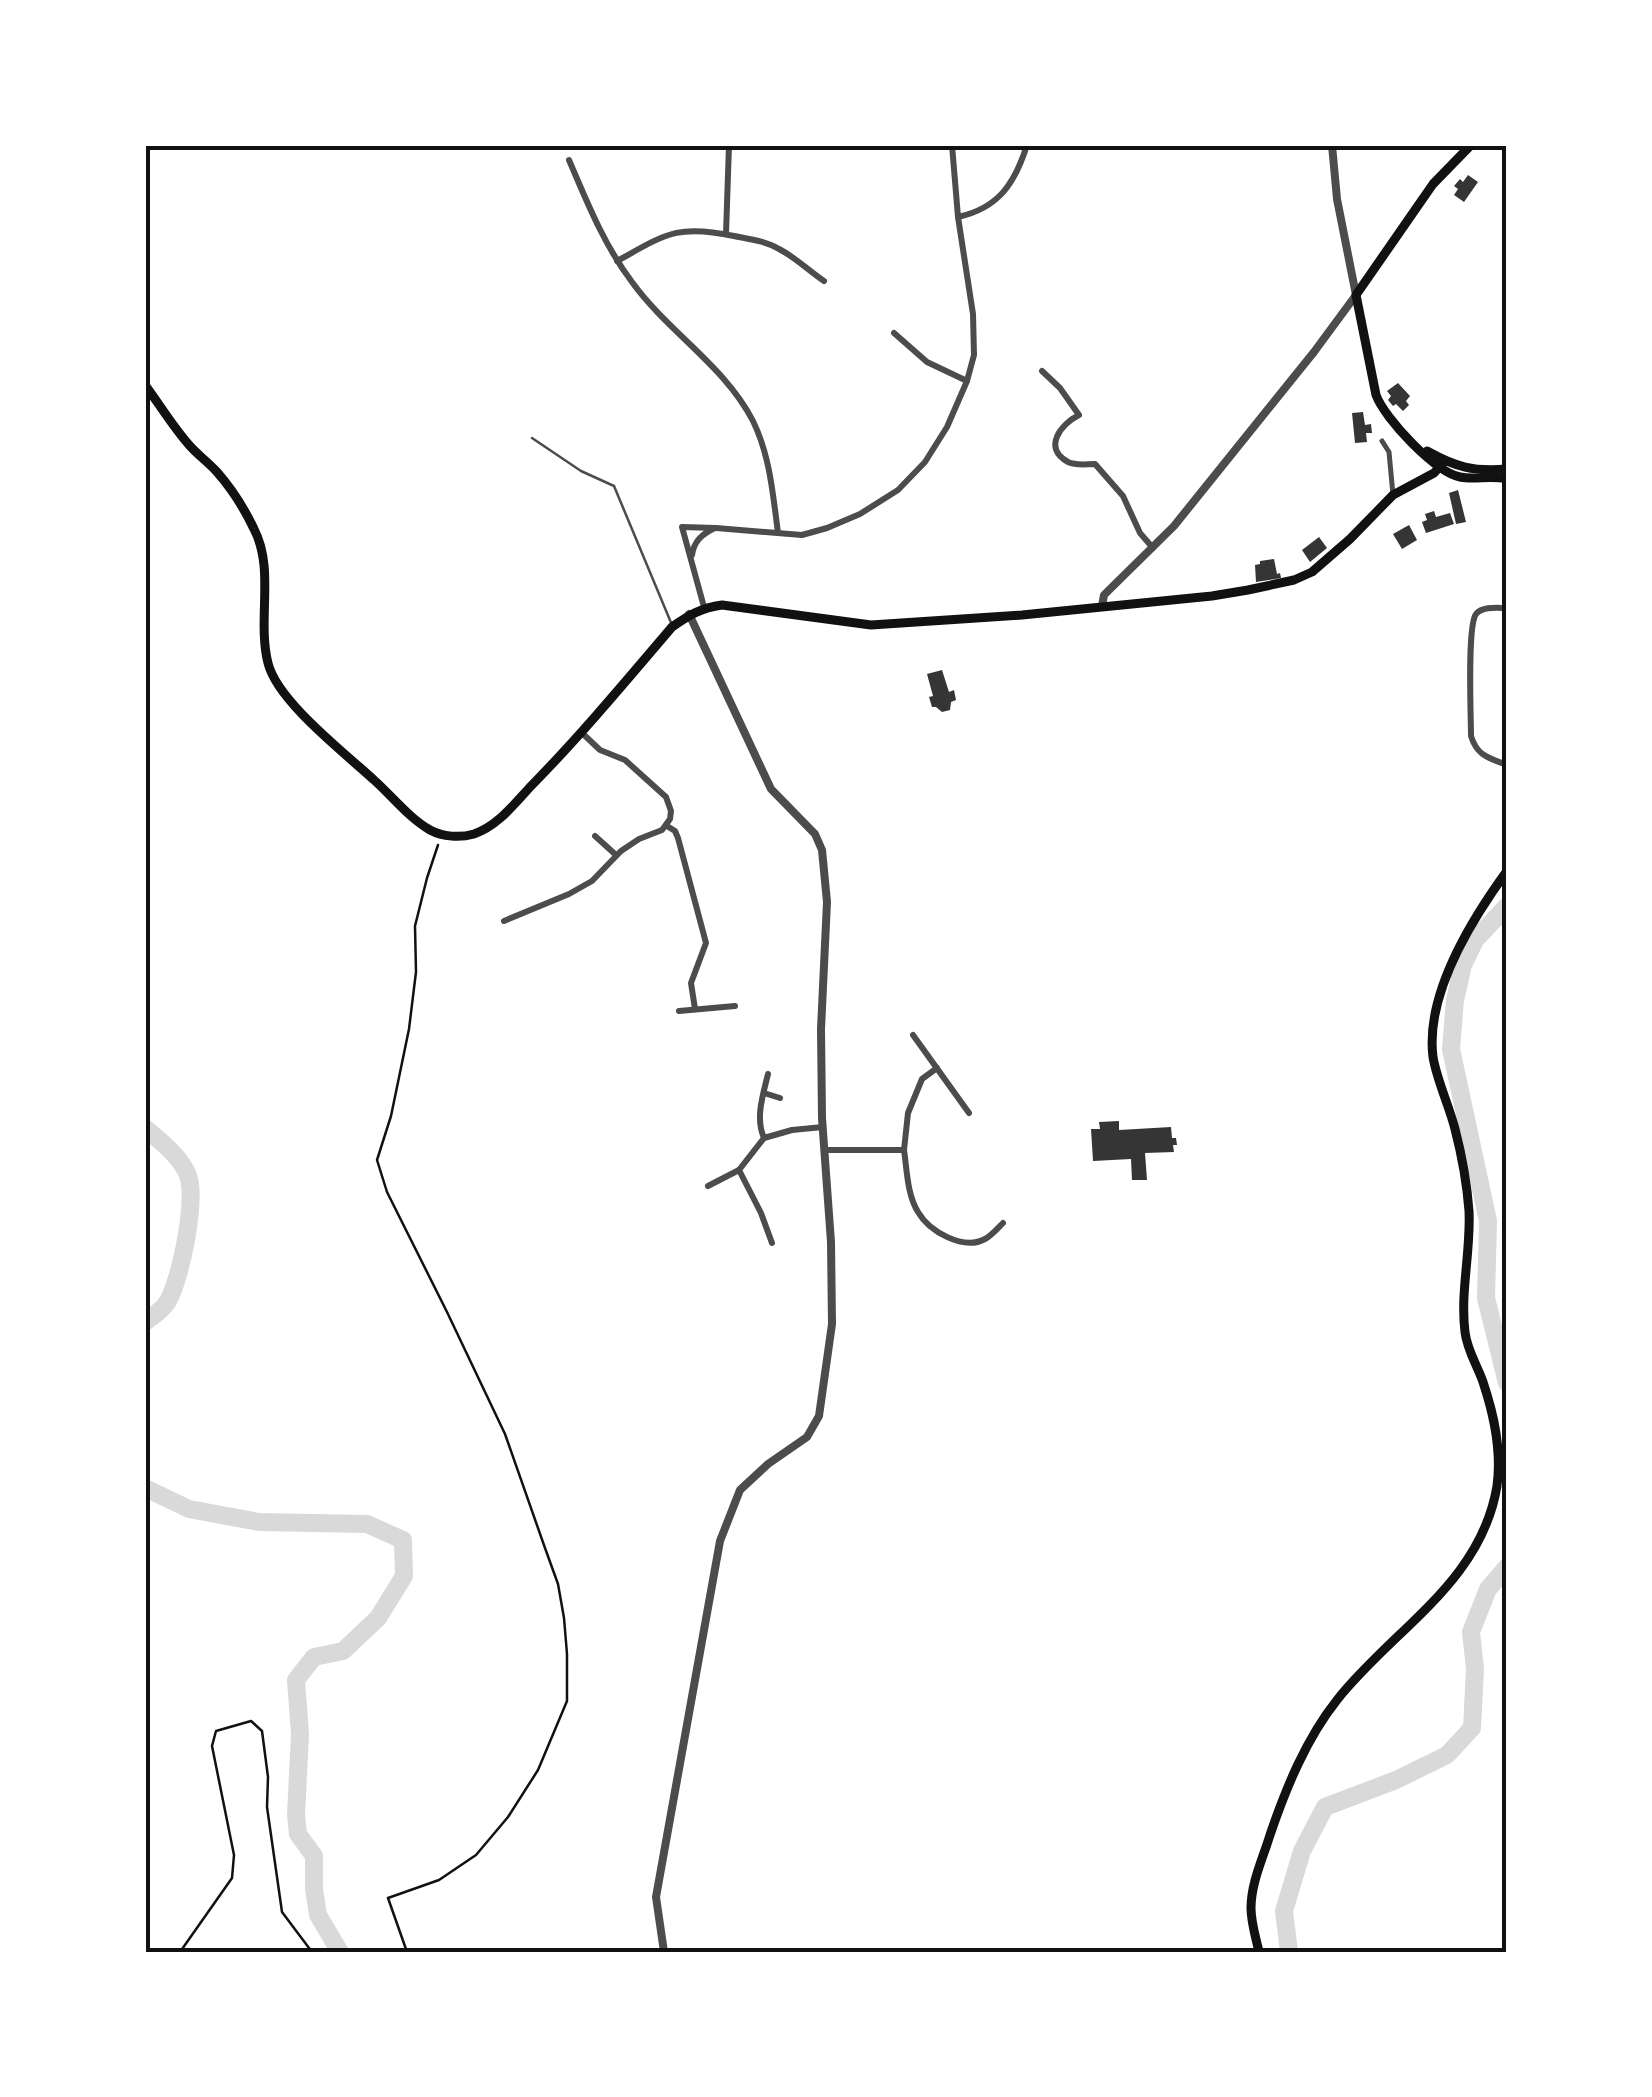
<svg xmlns="http://www.w3.org/2000/svg" width="1652" height="2097" viewBox="0 0 1652 2097" font-family="Poppins,sans-serif">
<style>
.lines{fill:none;stroke-linecap:round;stroke-linejoin:round}
.river{stroke:#d9d9d9;stroke-width:18}
.building{fill:#353535}
.path{stroke:#111;stroke-width:2.5}
.service{stroke:#4c4c4c;stroke-width:2.5}
.pedestrian{stroke:#4c4c4c;stroke-width:5}
.minor{stroke:#4c4c4c;stroke-width:6}
.tertiary{stroke:#4c4c4c;stroke-width:8}
.secondary{stroke:#111;stroke-width:9}
.neatline{fill:none;stroke:#111;stroke-width:4}
</style>
<rect width="100%" height="100%" fill="#fff"/>
<g class="lines">
<g class="river">
<polyline points="1507,906 1475,940 1463,965 1455,1000 1451,1049 1488,1221 1486,1298 1507,1383"/>
<path d="M 145,1128 C 160,1141 178,1154 187,1173 C 198,1196 181,1278 168,1301 C 163,1310 153,1316 145,1322"/>
<polyline points="145,1488 189,1509 259,1522 367,1524 403,1540 404,1576 378,1618 343,1651 314,1657 296,1680 300,1734 296,1815 298,1834 314,1856 314,1889 318,1915 340,1952"/>
<polyline points="1289,1952 1284,1911 1302,1851 1325,1807 1396,1780 1447,1755 1472,1728 1475,1669 1471,1632 1488,1589 1507,1567"/>
</g>
</g>
<g class="building">
<polygon points="1468,175 1478,182 1464,202 1454,195 1458,189 1454,186 1460,179 1463,182"/>
<polygon points="1398,383 1410,396 1406,401 1409,405 1403,411 1396,404 1393,406 1388,400 1391,396 1387,391"/>
<polygon points="1363,412 1365,425 1371,424 1372,433 1366,433 1367,442 1355,443 1352,413"/>
<polygon points="1458,490 1466,522 1456,524 1449,493"/>
<polygon points="1434,511 1436,517 1450,513 1454,524 1426,533 1422,522 1427,520 1425,514"/>
<polygon points="1409,525 1417,540 1402,549 1393,534"/>
<polygon points="1319,537 1327,548 1310,562 1302,550"/>
<polygon points="1274,559 1277,574 1280,573 1281,578 1256,582 1255,565 1260,564 1260,561"/>
<polygon points="942,670 949,692 954,690 956,700 951,702 950,710 942,712 936,707 932,707 929,697 933,696 927,674"/>
<polygon points="1119,1121 1119,1130 1171,1127 1172,1138 1176,1138 1177,1145 1173,1145 1174,1152 1145,1153 1147,1180 1132,1180 1131,1159 1093,1161 1091,1129 1100,1129 1099,1122"/>
</g>
<g class="lines">
<g class="path">
<polyline points="180,1952 232,1878 234,1855 212,1746 216,1731 251,1721 262,1731 268,1777 267,1807 282,1912 312,1952"/>
<polyline points="407,1952 388,1898 439,1880 476,1855 508,1817 538,1770 567,1701 567,1654 564,1618 558,1584 545,1548 505,1434 447,1312 387,1192 377,1160 391,1116 409,1029 416,972 415,926 427,878 438,845"/>
</g>
<polyline class="service" points="532,438 581,471 614,486 672,625"/>
<polyline class="pedestrian" points="1382,441 1389,452 1393,495"/>
<g class="minor">
<path d="M 569,160 C 587,202 604,245 632,282 C 668,332 725,366 753,421 C 770,456 773,495 778,533"/>
<path d="M 958,217 C 999,208 1015,183 1027,145"/>
<polyline points="726,234 729,145"/>
<path d="M 617,261 C 666,234 677,224 734,236 C 749,239 766,241 779,249 C 795,257 809,271 824,281"/>
<polyline points="894,333 927,362 967,381"/>
<path d="M 1042,371 L 1060,388 L 1079,415 C 1061,424 1042,448 1068,462 C 1077,466 1086,464 1095,464 L 1123,496 L 1140,533 L 1153,548"/>
<path d="M 692,555 C 694,541 702,534 715,528"/>
<polyline points="704,607 682,527 716,528 802,535 827,528 860,514 898,490 925,462 947,427 967,381 974,355 973,314 958,217 952,145"/>
<path d="M 1507,608 C 1497,608 1483,606 1476,614 C 1467,626 1471,716 1471,736 C 1477,756 1489,758 1507,765"/>
<polyline points="667,826 675,831 678,838 706,943 691,983 695,1009"/>
<polyline points="595,836 616,855"/>
<polyline points="504,921 569,894 592,881 621,851 639,839 662,830 670,819 671,811 666,797 625,760 600,750 582,733"/>
<polyline points="679,1011 735,1006"/>
<polyline points="913,1035 969,1113"/>
<polyline points="764,1093 780,1098"/>
<path d="M 764,1138 C 755,1118 763,1095 768,1074"/>
<path d="M 824,1150 L 904,1150 C 907,1170 907,1194 918,1212 C 929,1231 963,1251 985,1239 C 991,1236 998,1228 1003,1223"/>
<polyline points="904,1150 908,1113 922,1079 937,1068"/>
<polyline points="739,1170 761,1213 772,1243"/>
<polyline points="708,1186 739,1170 764,1138 792,1130 823,1127"/>
</g>
<g class="tertiary">
<polyline points="1102,606 1104,595 1174,526 1314,352 1356,295 1337,199 1332,145"/>
<polyline points="664,1952 656,1897 720,1541 740,1490 768,1464 807,1437 819,1416 832,1324 831,1242 822,1118 821,1029 827,902 822,850 815,834 771,789 689,614"/>
</g>
<g class="secondary">
<path d="M 1471,145 L 1433,184 L 1356,295 L 1376,395 C 1385,419 1435,472 1460,477 C 1475,480 1491,475 1507,479"/>
<path d="M 145,385 C 160,405 173,427 190,446 C 198,455 209,463 217,472 C 232,489 244,508 254,529 C 275,569 257,620 268,663 C 277,701 345,753 374,780 C 392,796 409,818 430,830 C 443,837 460,838 474,834 C 498,826 515,803 532,785 C 581,735 626,681 672,627 C 689,615 701,608 722,605 L 871,625 L 1022,615 L 1212,596 L 1248,590 L 1294,580 L 1312,572 L 1350,539 L 1393,495 L 1434,473 L 1445,461"/>
<path d="M 1427,451 C 1456,467 1473,472 1507,469"/>
<path d="M 1259,1952 C 1256,1938 1251,1923 1251,1908 C 1251,1883 1263,1858 1270,1835 C 1286,1788 1306,1739 1337,1700 C 1393,1629 1481,1583 1497,1486 C 1502,1450 1494,1415 1483,1382 C 1477,1365 1467,1350 1465,1332 C 1460,1292 1471,1251 1469,1211 C 1467,1184 1462,1156 1455,1129 C 1449,1105 1437,1081 1433,1057 C 1425,994 1472,919 1507,871"/>
</g>
</g>
<rect width="1652" height="2097" fill="none" stroke="#ffffff" stroke-width="295"/>
<rect x="148" y="148" width="1356" height="1802" class="neatline"/>
</svg>
